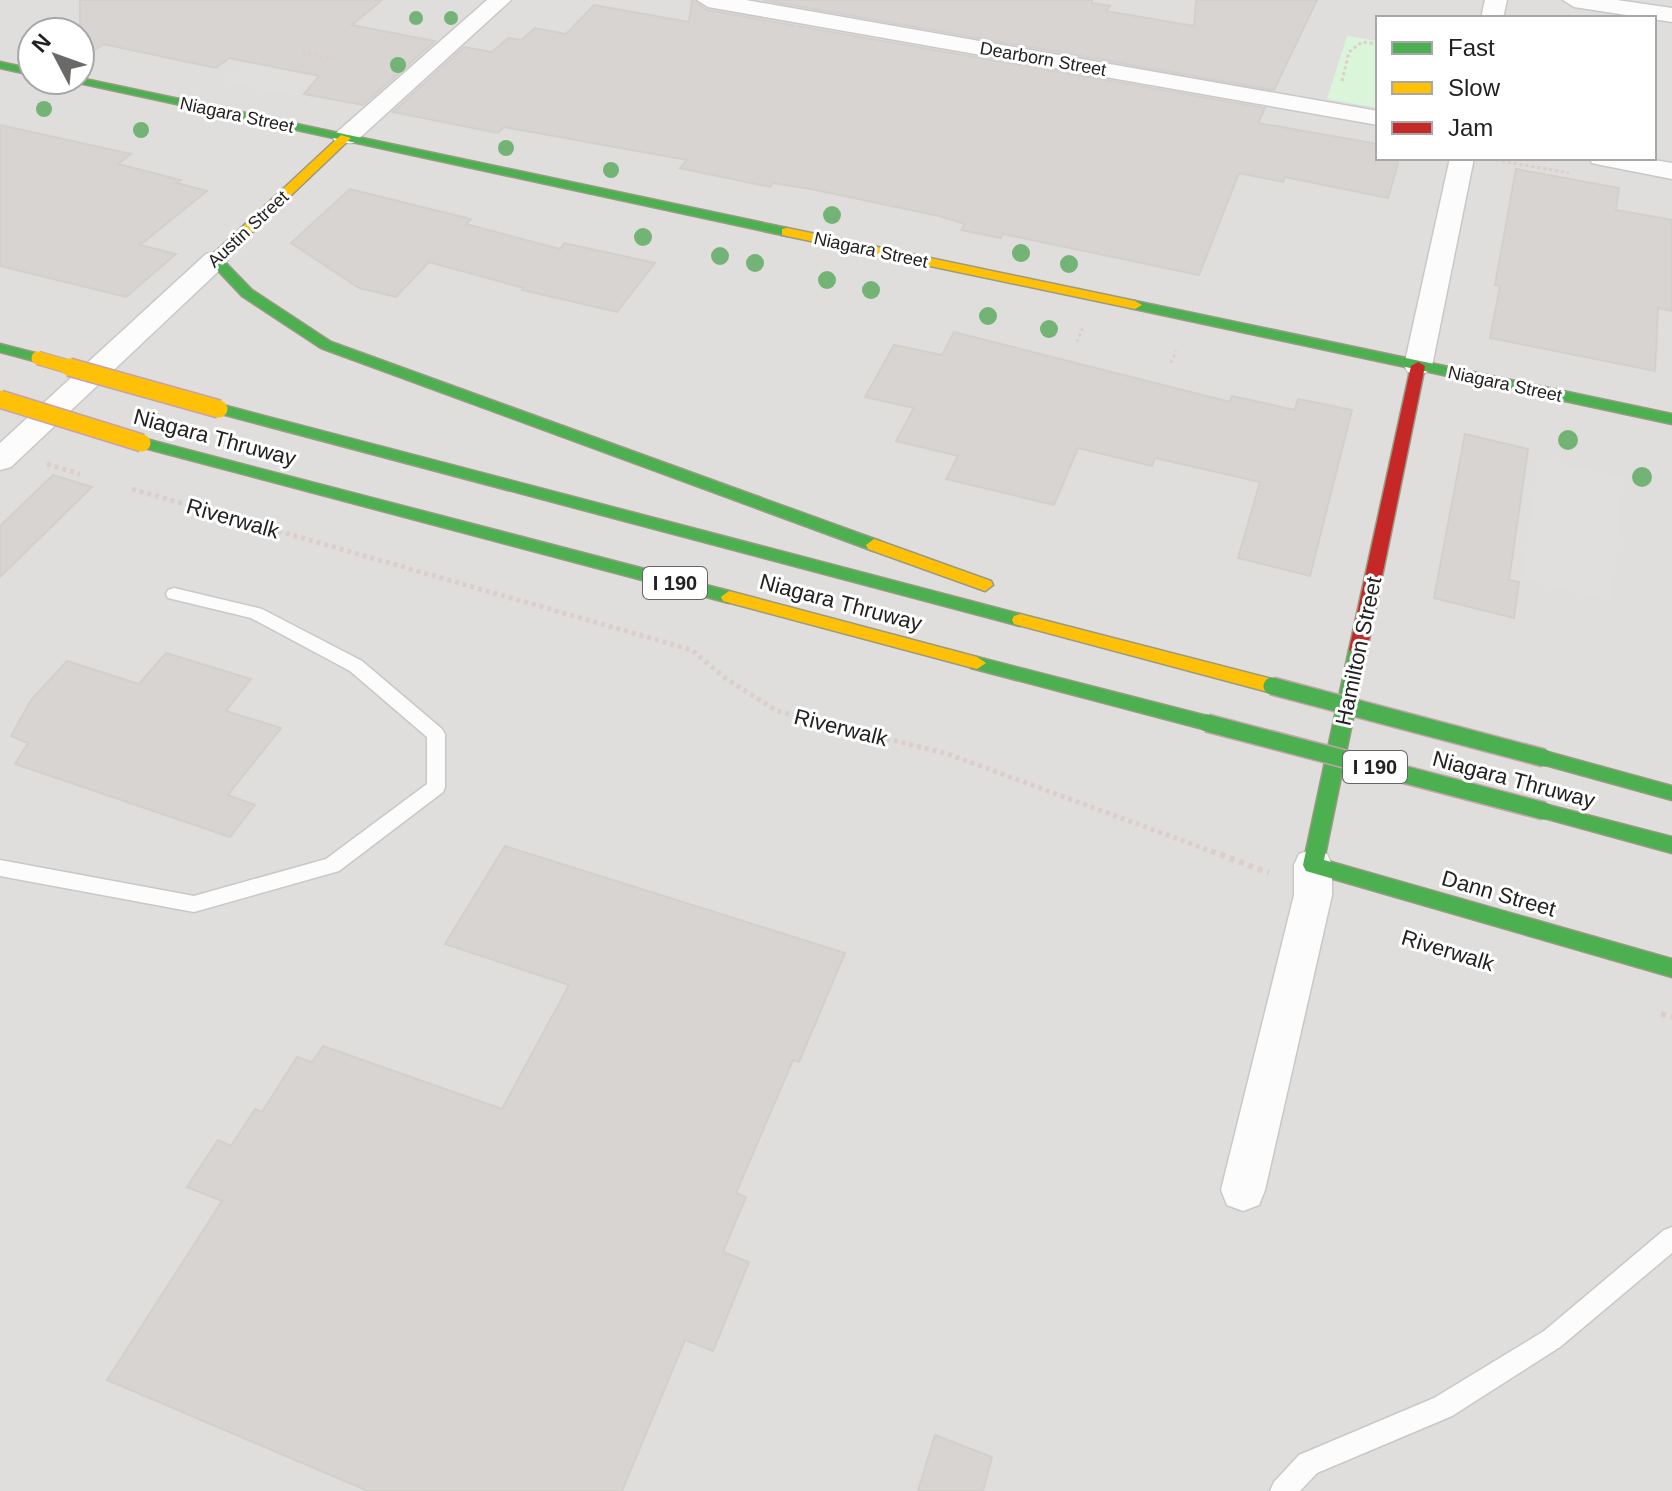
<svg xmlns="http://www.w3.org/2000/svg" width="1672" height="1491" viewBox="0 0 1672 1491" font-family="Arial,sans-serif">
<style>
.residential{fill:#dfdedc;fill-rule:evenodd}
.park{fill:#daf5da}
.parking{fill:#e0dfde}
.building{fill:#d7d4d2;stroke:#d3d0cc;stroke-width:2}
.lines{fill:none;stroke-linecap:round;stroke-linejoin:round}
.lane-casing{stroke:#c9c8c7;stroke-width:3}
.street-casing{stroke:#c9c8c7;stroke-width:3}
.fast-casing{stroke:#999a82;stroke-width:3}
.slow-casing{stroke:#999a82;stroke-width:3}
.jam-casing{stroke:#999a82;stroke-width:3}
.path-far2{stroke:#dccecd;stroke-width:3;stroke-dasharray:3 3;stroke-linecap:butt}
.path-far1{stroke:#dccecd;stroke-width:5;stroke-dasharray:4 4;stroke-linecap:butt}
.path{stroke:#dccecd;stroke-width:6;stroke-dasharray:5 5;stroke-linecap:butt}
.lane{fill:#fdfcfc;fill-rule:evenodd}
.street{fill:#fdfcfc;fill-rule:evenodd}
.fast{fill:#4caf50;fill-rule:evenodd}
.slow{fill:#ffc107;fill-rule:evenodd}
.jam{fill:#c62828;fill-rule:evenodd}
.fast-bridge-casing{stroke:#c5a2ac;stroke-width:20;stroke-linecap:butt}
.slow-bridge-far1-casing{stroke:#c5a2ac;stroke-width:15;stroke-linecap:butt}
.slow-bridge-casing{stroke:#c5a2ac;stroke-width:20;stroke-linecap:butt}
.fast-bridge{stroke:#4caf50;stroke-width:17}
.slow-bridge-far1{stroke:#ffc107;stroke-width:13}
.slow-bridge{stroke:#ffc107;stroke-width:17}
.tree{fill:#73b476}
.labels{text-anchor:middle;stroke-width:6;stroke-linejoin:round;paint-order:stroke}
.far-street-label{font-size:18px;fill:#222;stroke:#fff}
.shield{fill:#fff;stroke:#646464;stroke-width:2}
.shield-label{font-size:20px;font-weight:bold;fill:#222}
.street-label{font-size:22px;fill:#222;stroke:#fff}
</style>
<rect width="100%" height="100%" fill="#f0eeeb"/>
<path class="residential" d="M 0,0 L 1672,0 L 1672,1491 L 0,1491 ZM 1378,18 L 1654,18 L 1654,158 L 1378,158 ZM 32,32 L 80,32 L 80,80 L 32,80 Z"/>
<polygon class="park" points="1347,36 1378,41 1378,108 1327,99"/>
<g class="parking">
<polygon points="298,22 366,35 295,96 225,82"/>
<polygon points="1539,459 1624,478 1612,601 1522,579"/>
</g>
<g class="building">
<polygon points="80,0 382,0 352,25 435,41 363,105 304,94 319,76 229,58 216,68 103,44 80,62"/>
<polygon points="692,0 707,10 1265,108 1258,123 1378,144 1378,158 1397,158 1398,164 1388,198 1285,177 1283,182 1239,173 1199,275 1003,234 1001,238 961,230 965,224 939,216 811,189 773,183 770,187 680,168 687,160 504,127 498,133 393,112 464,47 492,52 508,38 521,40 535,28 566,34 594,5 689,22"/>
<polygon points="763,0 1092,0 1092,3 1110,6 1106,11 1194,26 1196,0 1317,0 1274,90"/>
<polygon points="0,125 131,154 118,164 181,180 177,183 207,191 140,245 176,254 126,297 0,266"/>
<polygon points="1516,169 1619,188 1616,210 1672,220 1672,311 1658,308 1655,371 1490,338 1500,286 1495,285"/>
<polygon points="350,189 471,219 466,224 560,249 564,243 655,263 617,312 522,290 524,288 429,262 396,297 359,288 291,243"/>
<polygon points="954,332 1230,402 1232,396 1295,410 1298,399 1352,410 1310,576 1238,558 1260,482 1155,458 1152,466 1078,448 1054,505 946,479 958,456 896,441 914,408 865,397 894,345 942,355"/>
<polygon points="1465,434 1528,449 1509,580 1519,582 1514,618 1434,598"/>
<polygon points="53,475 92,487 0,577 0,526"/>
<polygon points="166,653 251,679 226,711 281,728 228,795 255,805 230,837 15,764 28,743 11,736 31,700 67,661 139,684"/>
<polygon points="505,846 845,953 799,1062 793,1060 736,1193 746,1197 723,1252 749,1262 713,1351 685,1340 622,1491 368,1491 107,1380 222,1201 187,1187 218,1140 231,1146 255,1109 262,1112 297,1057 312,1062 323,1046 502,1109 569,985 445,944"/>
<polygon points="935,1435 992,1457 983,1491 918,1491"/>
</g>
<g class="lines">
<g class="lane-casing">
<g id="lane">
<polygon points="174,588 262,609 362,661 442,729 445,734 445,787 443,792 339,871 194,912 0,876 0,860 194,896 326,859 427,784 427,737 350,671 251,618 168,598 166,594 168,590"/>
<polygon points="1672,1227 1672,1253 1560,1347 1452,1416 1317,1473 1300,1491 1270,1491 1274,1482 1299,1455 1434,1398 1544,1331 1664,1230"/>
</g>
</g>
<g class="street-casing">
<g id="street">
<polygon points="487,0 511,0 354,143 336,143 333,138 336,133"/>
<polygon points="697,0 746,0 1378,111 1378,125 708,7"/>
<polygon points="1485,0 1507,0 1503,18 1481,18"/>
<polygon points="1563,0 1617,0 1672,8 1672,22 1574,7"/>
<polygon points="1450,158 1474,158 1432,366 1428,372 1418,375 1408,372 1404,366"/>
<polygon points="1589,158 1642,158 1672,163 1672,179 1601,165 1592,163"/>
<polygon points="215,252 224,254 228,260 224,266 11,467 0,470 0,443 206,254"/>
<polygon points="1313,849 1327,854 1332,865 1332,895 1265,1190 1259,1205 1243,1211 1227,1205 1221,1190 1294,895 1294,865 1299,854"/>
</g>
</g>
<g class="fast-casing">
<g id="fast">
<polygon points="0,62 32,69 32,75 0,68"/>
<polygon points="80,78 787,228 794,232 787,236 65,80"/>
<polygon points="215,256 220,257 252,290 331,342 880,541 882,545 874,551 868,549 321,348 242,296 208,260"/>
<polygon points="1135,301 1672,414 1672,424 1130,308 1130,302"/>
<polygon points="0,344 43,355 45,358 38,362 0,352"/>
<polygon points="219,404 1020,614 1028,620 1020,626 214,412 214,406"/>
<polygon points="142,438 729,591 737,597 729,603 137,446 137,440"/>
<polygon points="1358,644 1367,650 1324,860 1672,959 1672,977 1306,871 1303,865 1349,650"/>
<polygon points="977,657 1207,716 1216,723 1207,730 971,668 968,663 971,658"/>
<polygon points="1544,751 1672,786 1672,800 1538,763 1535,758 1538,753"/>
<polygon points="1544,804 1672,837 1672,853 1537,816 1535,811 1537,806"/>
</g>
</g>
<g class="slow-casing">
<g id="slow">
<polygon points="341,135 351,138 220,263 210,263 210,257"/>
<polygon points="787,228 1135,301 1142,305 1135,309 782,235 782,229"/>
<polygon points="874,539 991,581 993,585 985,591 868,549 866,545"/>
<polygon points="729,591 977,657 986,663 977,669 723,601 721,597"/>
<polygon points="1020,614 1272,679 1281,686 1272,693 1014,624 1012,620 1014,616"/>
</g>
</g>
<g class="jam-casing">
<polygon id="jam" points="1418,362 1425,366 1367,650 1358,656 1349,650 1411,366"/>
</g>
<g class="path-far2">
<polyline points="302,53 335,59"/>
<polyline points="1342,81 1349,52 1362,42 1378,44"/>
<polyline points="1496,160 1569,173"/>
<polyline points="1077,342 1083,327"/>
<polyline points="1171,363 1176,351"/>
</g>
<g class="path-far1">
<polyline points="47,464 80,474"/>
<polyline points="132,489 692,650 725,678 777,711 948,754 1216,853"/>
</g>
<g class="path">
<polyline points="1211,851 1269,873"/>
<polyline points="1661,1014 1672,1017"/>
</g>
<use href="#lane" class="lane"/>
<use href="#street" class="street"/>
<use href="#fast" class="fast"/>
<use href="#slow" class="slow"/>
<use href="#jam" class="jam"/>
<g class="fast-bridge-casing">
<g id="fast-bridge">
<polyline points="1272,686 1544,758"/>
<polyline points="1207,723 1544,811"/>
</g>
</g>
<g class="slow-bridge-far1-casing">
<polyline id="slow-bridge-far1" points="38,358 76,369"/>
</g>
<g class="slow-bridge-casing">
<g id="slow-bridge">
<polyline points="69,367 219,409"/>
<polyline points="0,399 142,443"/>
</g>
</g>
<use href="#fast-bridge" class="fast-bridge"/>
<use href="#slow-bridge-far1" class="slow-bridge-far1"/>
<use href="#slow-bridge" class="slow-bridge"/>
</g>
<g class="tree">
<circle cx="416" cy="18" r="7"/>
<circle cx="451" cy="18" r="7"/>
<circle cx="398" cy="65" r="8"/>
<circle cx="44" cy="109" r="8"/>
<circle cx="141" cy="130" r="8"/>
<circle cx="506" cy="148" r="8"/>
<circle cx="611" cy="170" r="8"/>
<circle cx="832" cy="215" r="9"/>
<circle cx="643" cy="237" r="9"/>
<circle cx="1021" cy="253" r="9"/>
<circle cx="720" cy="256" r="9"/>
<circle cx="755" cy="263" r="9"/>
<circle cx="1069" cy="264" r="9"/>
<circle cx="827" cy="280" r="9"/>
<circle cx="871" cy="290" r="9"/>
<circle cx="988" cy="316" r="9"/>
<circle cx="1049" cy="329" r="9"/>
<circle cx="1568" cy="440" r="10"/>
<circle cx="1642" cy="477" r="10"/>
</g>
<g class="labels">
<g class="far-street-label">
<text transform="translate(1043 59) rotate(10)" y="6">Dearborn Street</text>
<text transform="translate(237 115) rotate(12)" y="6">Niagara Street</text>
<text transform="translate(248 229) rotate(-43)" y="6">Austin Street</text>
<text transform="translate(871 250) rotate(12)" y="6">Niagara Street</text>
<text transform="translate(1505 384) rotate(12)" y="6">Niagara Street</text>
</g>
<g class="shield">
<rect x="643" y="567" width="64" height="32" rx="6"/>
<rect x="1343" y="751" width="64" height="32" rx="6"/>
</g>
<g class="shield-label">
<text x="675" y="590">I 190</text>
<text x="1375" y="774">I 190</text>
</g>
<g class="street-label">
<text transform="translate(215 437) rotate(15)" y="8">Niagara Thruway</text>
<text transform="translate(233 518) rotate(16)" y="8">Riverwalk</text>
<text transform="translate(841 602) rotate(15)" y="8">Niagara Thruway</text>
<text transform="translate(1358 651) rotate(-78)" y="8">Hamilton Street</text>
<text transform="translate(841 727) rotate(14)" y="8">Riverwalk</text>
<text transform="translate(1514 779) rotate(15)" y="8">Niagara Thruway</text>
<text transform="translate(1499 893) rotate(16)" y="8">Dann Street</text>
<text transform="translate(1448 950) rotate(17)" y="8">Riverwalk</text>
</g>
</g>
<rect x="1376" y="16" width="280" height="144" fill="#ffffff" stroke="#a7a7a7" stroke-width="2"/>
<rect x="1392" y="42" width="40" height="12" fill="#4caf50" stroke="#a7a7a7" stroke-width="2"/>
<text x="1448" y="56" font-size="24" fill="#222222">Fast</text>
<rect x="1392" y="82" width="40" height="12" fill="#ffc107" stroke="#a7a7a7" stroke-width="2"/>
<text x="1448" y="96" font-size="24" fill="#222222">Slow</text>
<rect x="1392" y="122" width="40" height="12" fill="#c62828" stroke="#a7a7a7" stroke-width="2"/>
<text x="1448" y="136" font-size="24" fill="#222222">Jam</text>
<g transform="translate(56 56) rotate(311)"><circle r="38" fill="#ffffff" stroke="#a7a7a7" stroke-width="2"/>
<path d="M0-6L14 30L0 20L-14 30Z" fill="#6a6968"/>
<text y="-12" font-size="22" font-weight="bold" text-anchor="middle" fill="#222222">N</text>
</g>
</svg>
